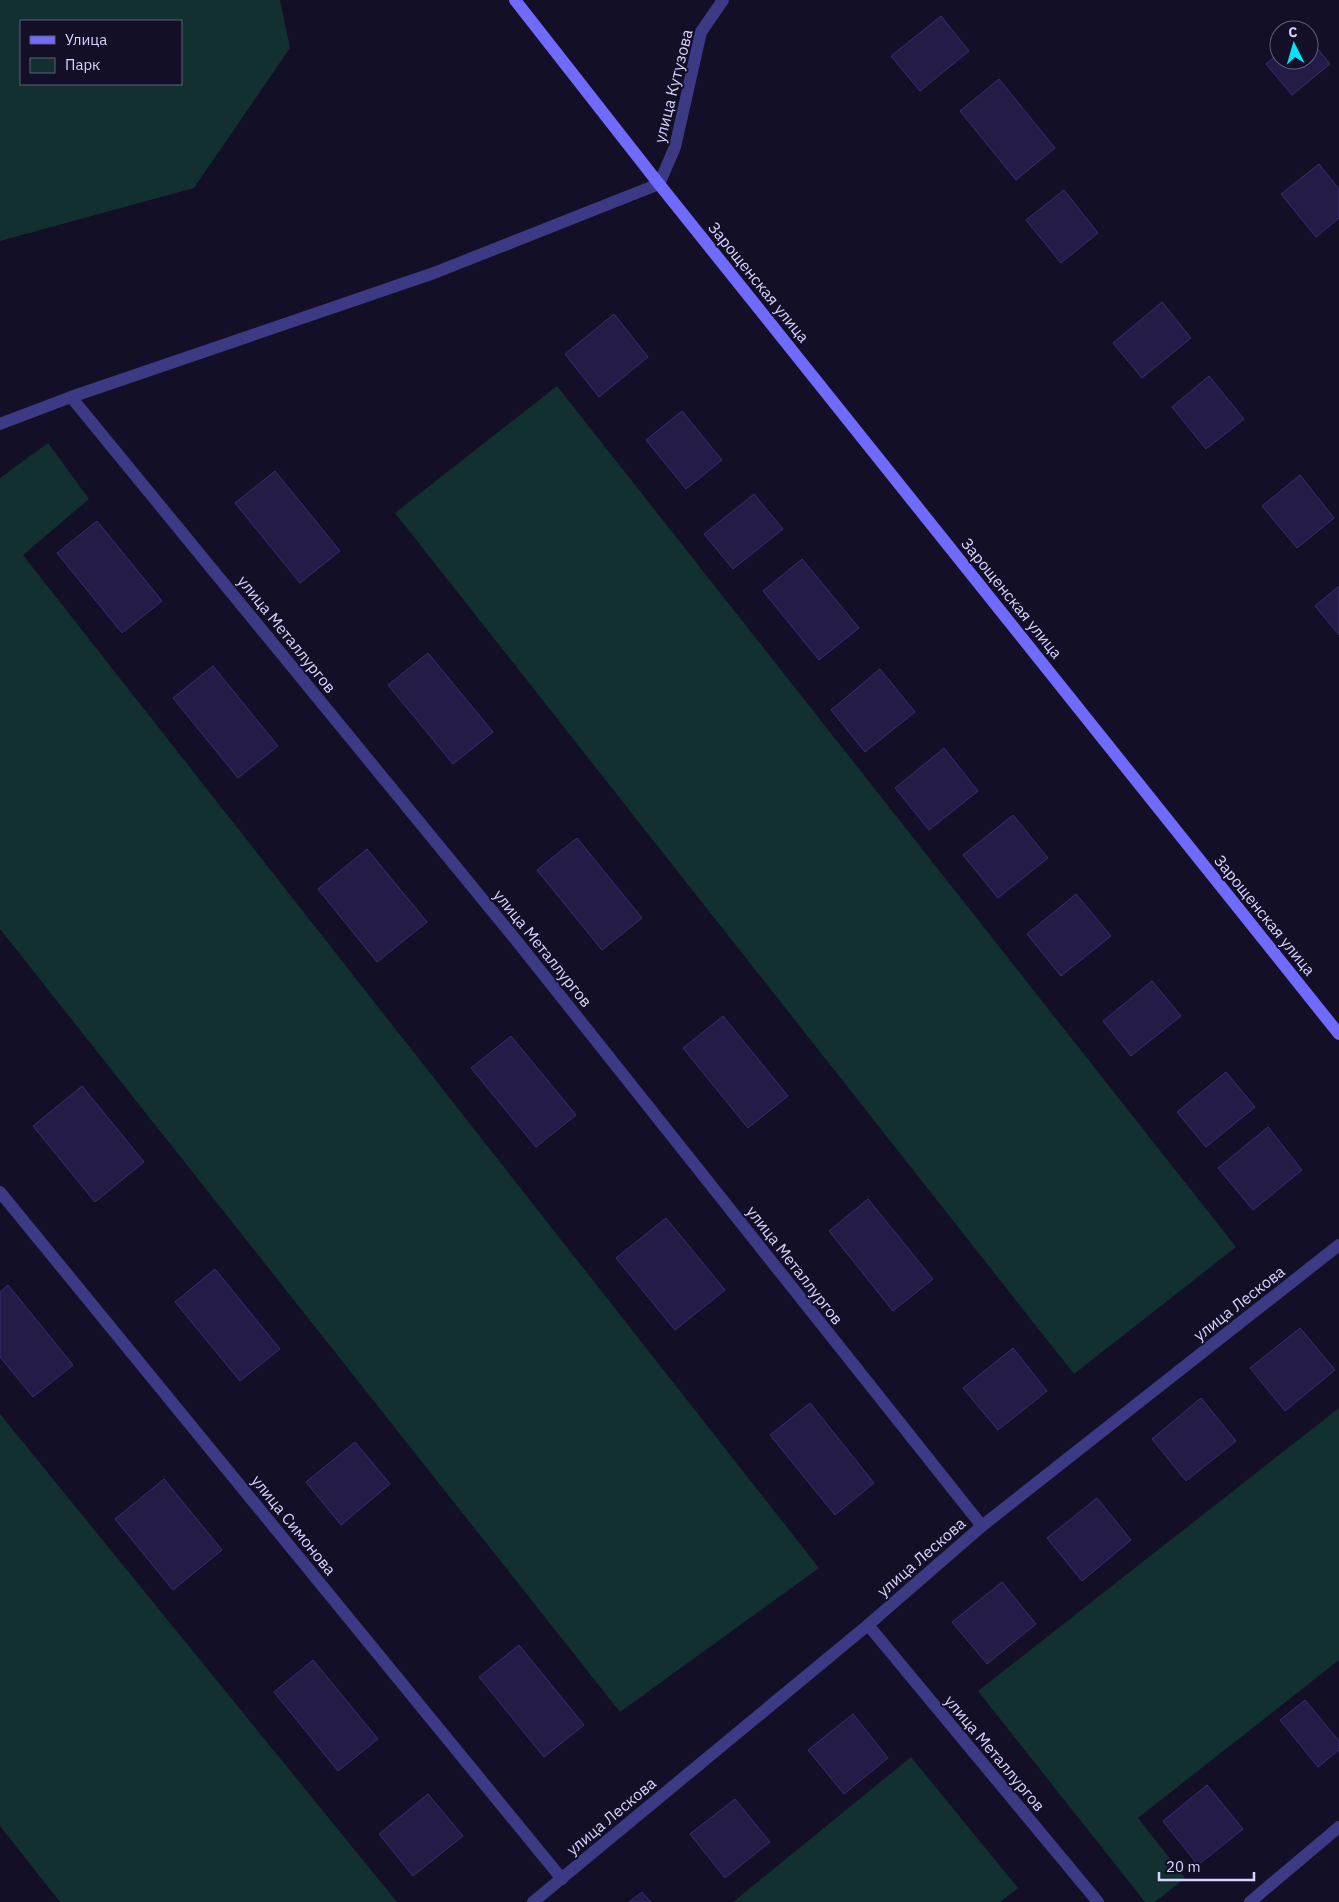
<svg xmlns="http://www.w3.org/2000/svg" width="1339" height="1902" viewBox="0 0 1339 1902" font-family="'IBM Plex Sans',sans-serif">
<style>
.green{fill:#12302f;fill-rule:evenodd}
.building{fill:#241b47;stroke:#3b2d73}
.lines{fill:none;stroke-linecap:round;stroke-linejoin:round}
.street{stroke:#3d3a85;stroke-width:12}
.secondary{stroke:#6f6bff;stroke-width:12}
.labels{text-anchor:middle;stroke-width:4;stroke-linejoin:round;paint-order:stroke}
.street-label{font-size:16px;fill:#d9d4ff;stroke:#130f26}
</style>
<rect width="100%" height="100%" fill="#130f26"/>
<g class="green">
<path d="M 0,0 L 280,0 L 290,48 L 194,188 L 0,241 ZM 181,21 L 181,84 L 21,84 L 21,21 Z"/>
<polygon points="557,386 1236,1247 1074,1374 395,513"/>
<polygon points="48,443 89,499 23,555 819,1568 620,1712 0,929 0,478"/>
<polygon points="1339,1408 1339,1660 1138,1818 1185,1878 1155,1902 1145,1902 978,1691"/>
<polygon points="0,1414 397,1902 60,1902 0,1826"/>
<polygon points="911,1757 1018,1888 1000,1902 733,1902"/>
</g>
<g class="building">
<polygon points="941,16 969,51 920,91 891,56"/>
<polygon points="1309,38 1330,64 1292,95 1266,64 1279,53 1279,60 1309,60"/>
<polygon points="999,79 1055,148 1016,180 960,111"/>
<polygon points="1319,164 1339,189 1339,218 1316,237 1281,194"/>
<polygon points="1064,190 1098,233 1061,263 1026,220"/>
<polygon points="1162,302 1191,338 1142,378 1113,343"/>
<polygon points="614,314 648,357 599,397 565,354"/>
<polygon points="1209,376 1244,419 1206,449 1172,407"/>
<polygon points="682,411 722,460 686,489 646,440"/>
<polygon points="275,471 340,551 300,583 235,503"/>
<polygon points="1300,475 1334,518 1297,548 1262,506"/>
<polygon points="754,494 783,529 733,569 704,534"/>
<polygon points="97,521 162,601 122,633 57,553"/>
<polygon points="802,559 859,628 819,660 763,591"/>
<polygon points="1339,586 1339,635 1315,606"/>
<polygon points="428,653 493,732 453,764 388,685"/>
<polygon points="213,666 278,746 238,778 173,698"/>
<polygon points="880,669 915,712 865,752 831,710"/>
<polygon points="944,748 978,791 929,830 895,788"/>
<polygon points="1013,815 1048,858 998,898 963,855"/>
<polygon points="577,838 642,918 602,950 537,870"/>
<polygon points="367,849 427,922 377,962 318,889"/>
<polygon points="1076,894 1111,936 1061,976 1027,934"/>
<polygon points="1152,981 1181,1016 1131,1056 1103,1021"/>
<polygon points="723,1016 788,1096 748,1128 683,1048"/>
<polygon points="511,1036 576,1115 536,1147 471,1068"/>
<polygon points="1226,1072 1255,1107 1206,1147 1177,1112"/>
<polygon points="82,1086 144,1162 95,1202 33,1126"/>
<polygon points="1268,1127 1302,1170 1253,1210 1218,1168"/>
<polygon points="868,1199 933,1279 893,1311 829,1231"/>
<polygon points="666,1218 725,1290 675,1330 616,1258"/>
<polygon points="215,1269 280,1349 240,1381 175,1302"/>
<polygon points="8,1285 73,1365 33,1397 0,1357 0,1292"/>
<polygon points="1300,1328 1335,1370 1285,1411 1250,1368"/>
<polygon points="1013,1348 1047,1391 998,1430 963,1388"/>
<polygon points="1201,1398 1236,1441 1186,1481 1152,1439"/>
<polygon points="810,1403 874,1483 835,1515 770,1435"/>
<polygon points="355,1442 390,1484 341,1525 306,1482"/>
<polygon points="164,1479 222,1550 173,1590 115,1519"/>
<polygon points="1097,1498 1131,1540 1082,1581 1047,1538"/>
<polygon points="1002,1582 1036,1624 987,1664 952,1622"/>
<polygon points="519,1645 584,1725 544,1757 479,1677"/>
<polygon points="313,1660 378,1739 338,1771 274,1692"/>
<polygon points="1305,1700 1339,1741 1339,1750 1318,1767 1280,1720"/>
<polygon points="853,1714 888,1758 844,1794 808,1750"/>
<polygon points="1207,1785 1243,1829 1198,1865 1163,1821"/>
<polygon points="428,1794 463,1836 413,1876 379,1834"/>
<polygon points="735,1799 770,1842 725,1878 690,1834"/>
<polygon points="642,1892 651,1902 629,1902"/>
</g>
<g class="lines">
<g class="street">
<polyline points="71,397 516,940 982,1526"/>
<polyline points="0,424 71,397 434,273 659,184 675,147 701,32 723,0"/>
<polyline points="0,1192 562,1879"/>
<polyline points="868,1625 1098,1902"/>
<polyline points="533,1902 868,1625 982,1526 1339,1245"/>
<polyline points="1250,1902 1339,1827"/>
</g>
<polyline class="secondary" points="515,0 659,184 1339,1034"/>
</g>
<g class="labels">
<g class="street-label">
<text transform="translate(673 86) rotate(-76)" y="6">улица Кутузова</text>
<text transform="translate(759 282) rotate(51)" y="6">Зарощенская улица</text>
<text transform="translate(1012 598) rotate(51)" y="6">Зарощенская улица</text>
<text transform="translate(287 634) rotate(51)" y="6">улица Металлургов</text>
<text transform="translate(1265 915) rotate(51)" y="6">Зарощенская улица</text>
<text transform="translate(543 948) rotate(51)" y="6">улица Металлургов</text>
<text transform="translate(795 1265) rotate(52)" y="6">улица Металлургов</text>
<text transform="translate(1239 1303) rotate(-38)" y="6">улица Лескова</text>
<text transform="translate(294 1525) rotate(51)" y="6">улица Симонова</text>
<text transform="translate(921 1557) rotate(-41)" y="6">улица Лескова</text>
<text transform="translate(995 1753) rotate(50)" y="6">улица Металлургов</text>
<text transform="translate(611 1816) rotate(-40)" y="6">улица Лескова</text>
</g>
</g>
<rect x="20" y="20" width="162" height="65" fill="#130f26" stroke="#625e7d"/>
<rect x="30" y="36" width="25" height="8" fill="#6f6bff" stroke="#625e7d"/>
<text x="65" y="45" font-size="15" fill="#d9d4ff">Улица</text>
<rect x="30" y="58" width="25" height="15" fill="#12302f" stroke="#625e7d"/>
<text x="65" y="70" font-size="15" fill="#d9d4ff">Парк</text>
<g transform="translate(1294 45) rotate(355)"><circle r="24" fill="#130f26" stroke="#625e7d"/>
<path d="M0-4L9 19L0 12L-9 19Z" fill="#00e5ff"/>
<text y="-8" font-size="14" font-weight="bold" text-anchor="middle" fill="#d9d4ff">С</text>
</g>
<path d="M1159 1872v8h95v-8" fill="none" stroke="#d9d4ff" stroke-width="2.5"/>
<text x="1166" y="1872" font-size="15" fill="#d9d4ff" stroke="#130f26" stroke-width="4" paint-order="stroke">20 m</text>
</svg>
